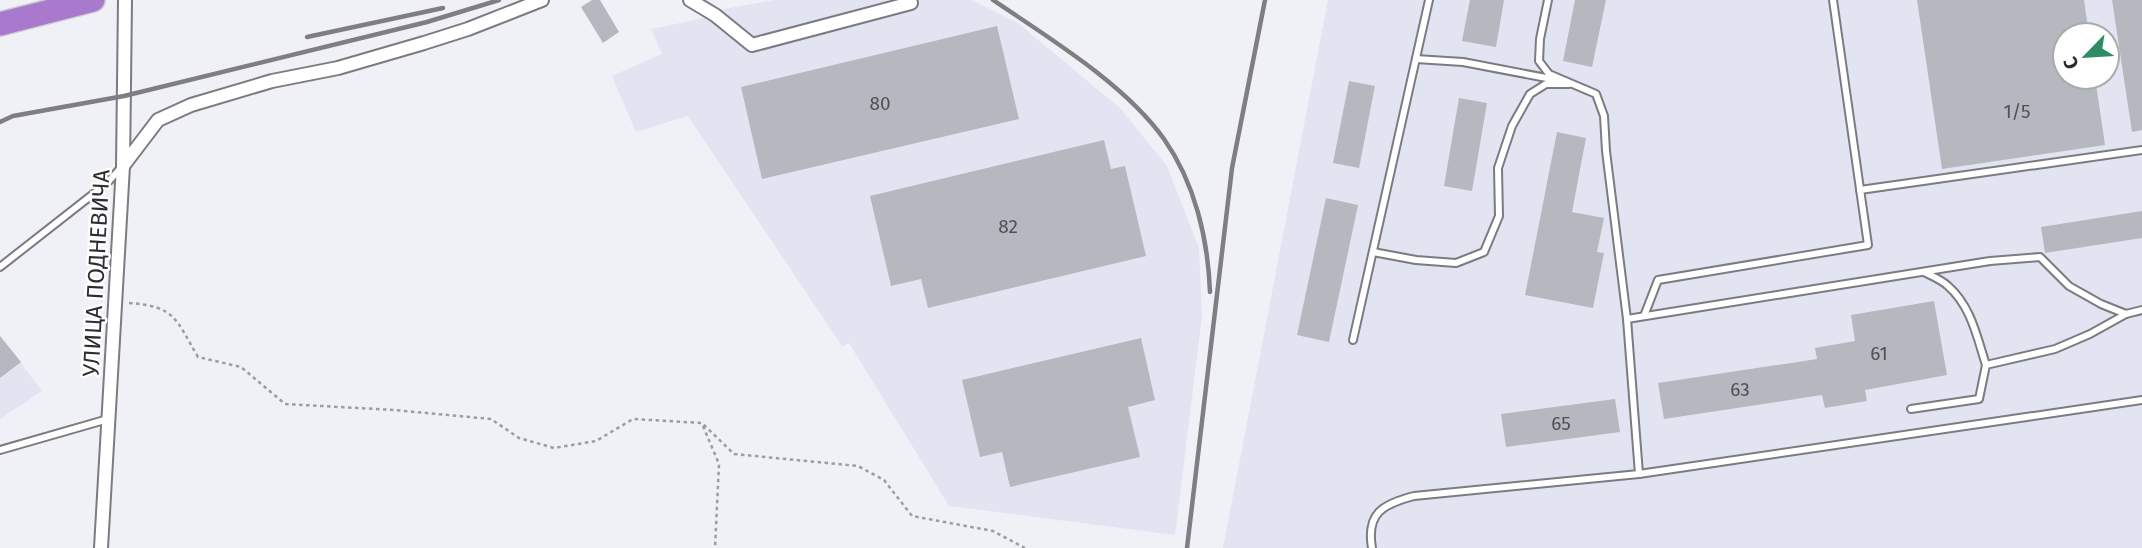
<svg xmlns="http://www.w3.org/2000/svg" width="2142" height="548" viewBox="0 0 2142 548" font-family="'Fira Sans',sans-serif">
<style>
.built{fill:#e3e4f2;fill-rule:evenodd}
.building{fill:#b5b8be}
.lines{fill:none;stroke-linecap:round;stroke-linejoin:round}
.lane-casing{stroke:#7b7b81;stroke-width:10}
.street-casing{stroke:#7b7b81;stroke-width:16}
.highway-casing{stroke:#cdcdcd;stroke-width:26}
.path{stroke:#9c9ca2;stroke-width:2.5;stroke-dasharray:3.5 3.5;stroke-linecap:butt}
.lane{stroke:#fff;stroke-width:6}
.street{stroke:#fff;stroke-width:12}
.highway{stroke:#a979ce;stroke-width:23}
.rail{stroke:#7e7e83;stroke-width:4.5}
.labels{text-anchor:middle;stroke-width:5;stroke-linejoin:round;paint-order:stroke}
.number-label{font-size:19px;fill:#4f5054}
.street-label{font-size:23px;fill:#2d2d30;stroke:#fefefe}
</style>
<rect width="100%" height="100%" fill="#f0f0f7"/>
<g class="built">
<polygon points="774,0 972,0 1018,23 1121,109 1167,166 1199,248 1202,317 1175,535 949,506 849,343 842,346 688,116 636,132 612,76 662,54 651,29 714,16 713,11"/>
<path d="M 1328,0 L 2142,0 L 2142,548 L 1223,548 ZM 2065,35 L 2107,35 L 2107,77 L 2065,77 Z"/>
<polygon points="0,336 42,391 0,419"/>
</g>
<g class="building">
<polygon points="592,0 600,0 619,32 603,43 581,7"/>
<polygon points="1470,0 1504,0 1496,47 1462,41"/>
<polygon points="1575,0 1606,0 1592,67 1563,61"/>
<polygon points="1917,0 2084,0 2089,35 2065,35 2065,77 2095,77 2105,145 1942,169"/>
<polygon points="2112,0 2142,0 2142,130 2132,132"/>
<polygon points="997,26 1019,119 762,179 741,87"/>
<polygon points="1349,81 1375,86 1359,168 1333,163"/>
<polygon points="1459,98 1487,103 1472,191 1444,186"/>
<polygon points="1557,132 1586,138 1572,212 1604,218 1597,252 1604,253 1593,308 1525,295"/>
<polygon points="1104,140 1111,169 1125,166 1146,256 928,308 921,279 891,286 870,196"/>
<polygon points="1326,198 1358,205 1329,342 1297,335"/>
<polygon points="2142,211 2142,238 2045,253 2041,227"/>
<polygon points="1934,301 1947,375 1865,390 1867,401 1825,408 1822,395 1664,419 1658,383 1817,359 1815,348 1855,341 1851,315"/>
<polygon points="0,336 21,362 0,378"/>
<polygon points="1141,338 1155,400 1128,407 1140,457 1010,487 1002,452 980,457 962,380"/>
<polygon points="1615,399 1620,432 1506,447 1501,414"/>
</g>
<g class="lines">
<g class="lane-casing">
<g id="lane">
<polyline points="1548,0 1540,39 1539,61 1549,74 1596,94 1604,116 1606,151 1627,319 1990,261 2040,257 2069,286 2101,304 2126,314 2142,310"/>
<polyline points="1416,59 1463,62 1557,80"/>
<polyline points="1860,190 2142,150"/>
<polyline points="1373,252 1416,260 1456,263 1484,252 1499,216 1498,168 1512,126 1530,94 1546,84 1569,84"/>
<polyline points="0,267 106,184 120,169"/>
<path d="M 1924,272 C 1932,276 1942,280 1948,286 C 1971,306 1977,337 1986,365"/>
<polyline points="1644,316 1658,280 1868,245 1833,0"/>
<polyline points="1627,319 1639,474"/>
<polyline points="1353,340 1429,0"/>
<polyline points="1911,409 1979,399 1986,365 2055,349 2090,334 2126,314"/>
<polyline points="0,450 108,419"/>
<path d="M 1372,548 C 1366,513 1383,504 1414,496 L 1639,474 L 2142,400"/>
</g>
</g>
<g class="street-casing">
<g id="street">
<polyline points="690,0 715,15 752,45 911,3"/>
<polyline points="123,166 158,120 191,105 272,81 338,68 424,43 468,29 542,0"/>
<polyline points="101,548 123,166 125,0"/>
</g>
</g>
<g class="highway-casing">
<polyline id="highway" points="0,24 93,0"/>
</g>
<g class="path">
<path d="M 129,303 C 176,306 176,320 198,357 L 241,367 L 285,404 L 394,410 L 491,419 L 519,438 L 554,448 L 596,441 L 633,419 L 702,423 L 734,454 L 858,466 L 884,480 L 912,516 L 993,531 L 1025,548"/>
<polyline points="703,426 719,464 715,548"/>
</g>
<use href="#lane" class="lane"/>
<use href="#street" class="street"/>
<use href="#highway" class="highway"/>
<g class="rail">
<path d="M 993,0 C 1049,38 1125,84 1164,139 C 1195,183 1208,239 1210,292"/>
<polyline points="307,37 443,8"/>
<polyline points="0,122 13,116 124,96 427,22 499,0"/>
<polyline points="1187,548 1232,168 1265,0"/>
</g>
</g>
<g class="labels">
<g class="number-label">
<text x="880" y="110">80</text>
<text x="2017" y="118">1/5</text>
<text x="1008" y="233">82</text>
<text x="1879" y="360">61</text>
<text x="1740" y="396">63</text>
<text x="1561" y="430">65</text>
</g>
<g class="street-label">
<text transform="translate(96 273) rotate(-87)" y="8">УЛИЦА ПОДНЕВИЧА</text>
</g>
</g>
<g transform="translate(2086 56) rotate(245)"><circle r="33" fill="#fefefe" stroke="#aaaaac" stroke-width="2"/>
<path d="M0-5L12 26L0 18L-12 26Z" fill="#2e8d65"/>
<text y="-10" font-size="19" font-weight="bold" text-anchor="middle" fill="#2d2d30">С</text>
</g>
</svg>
